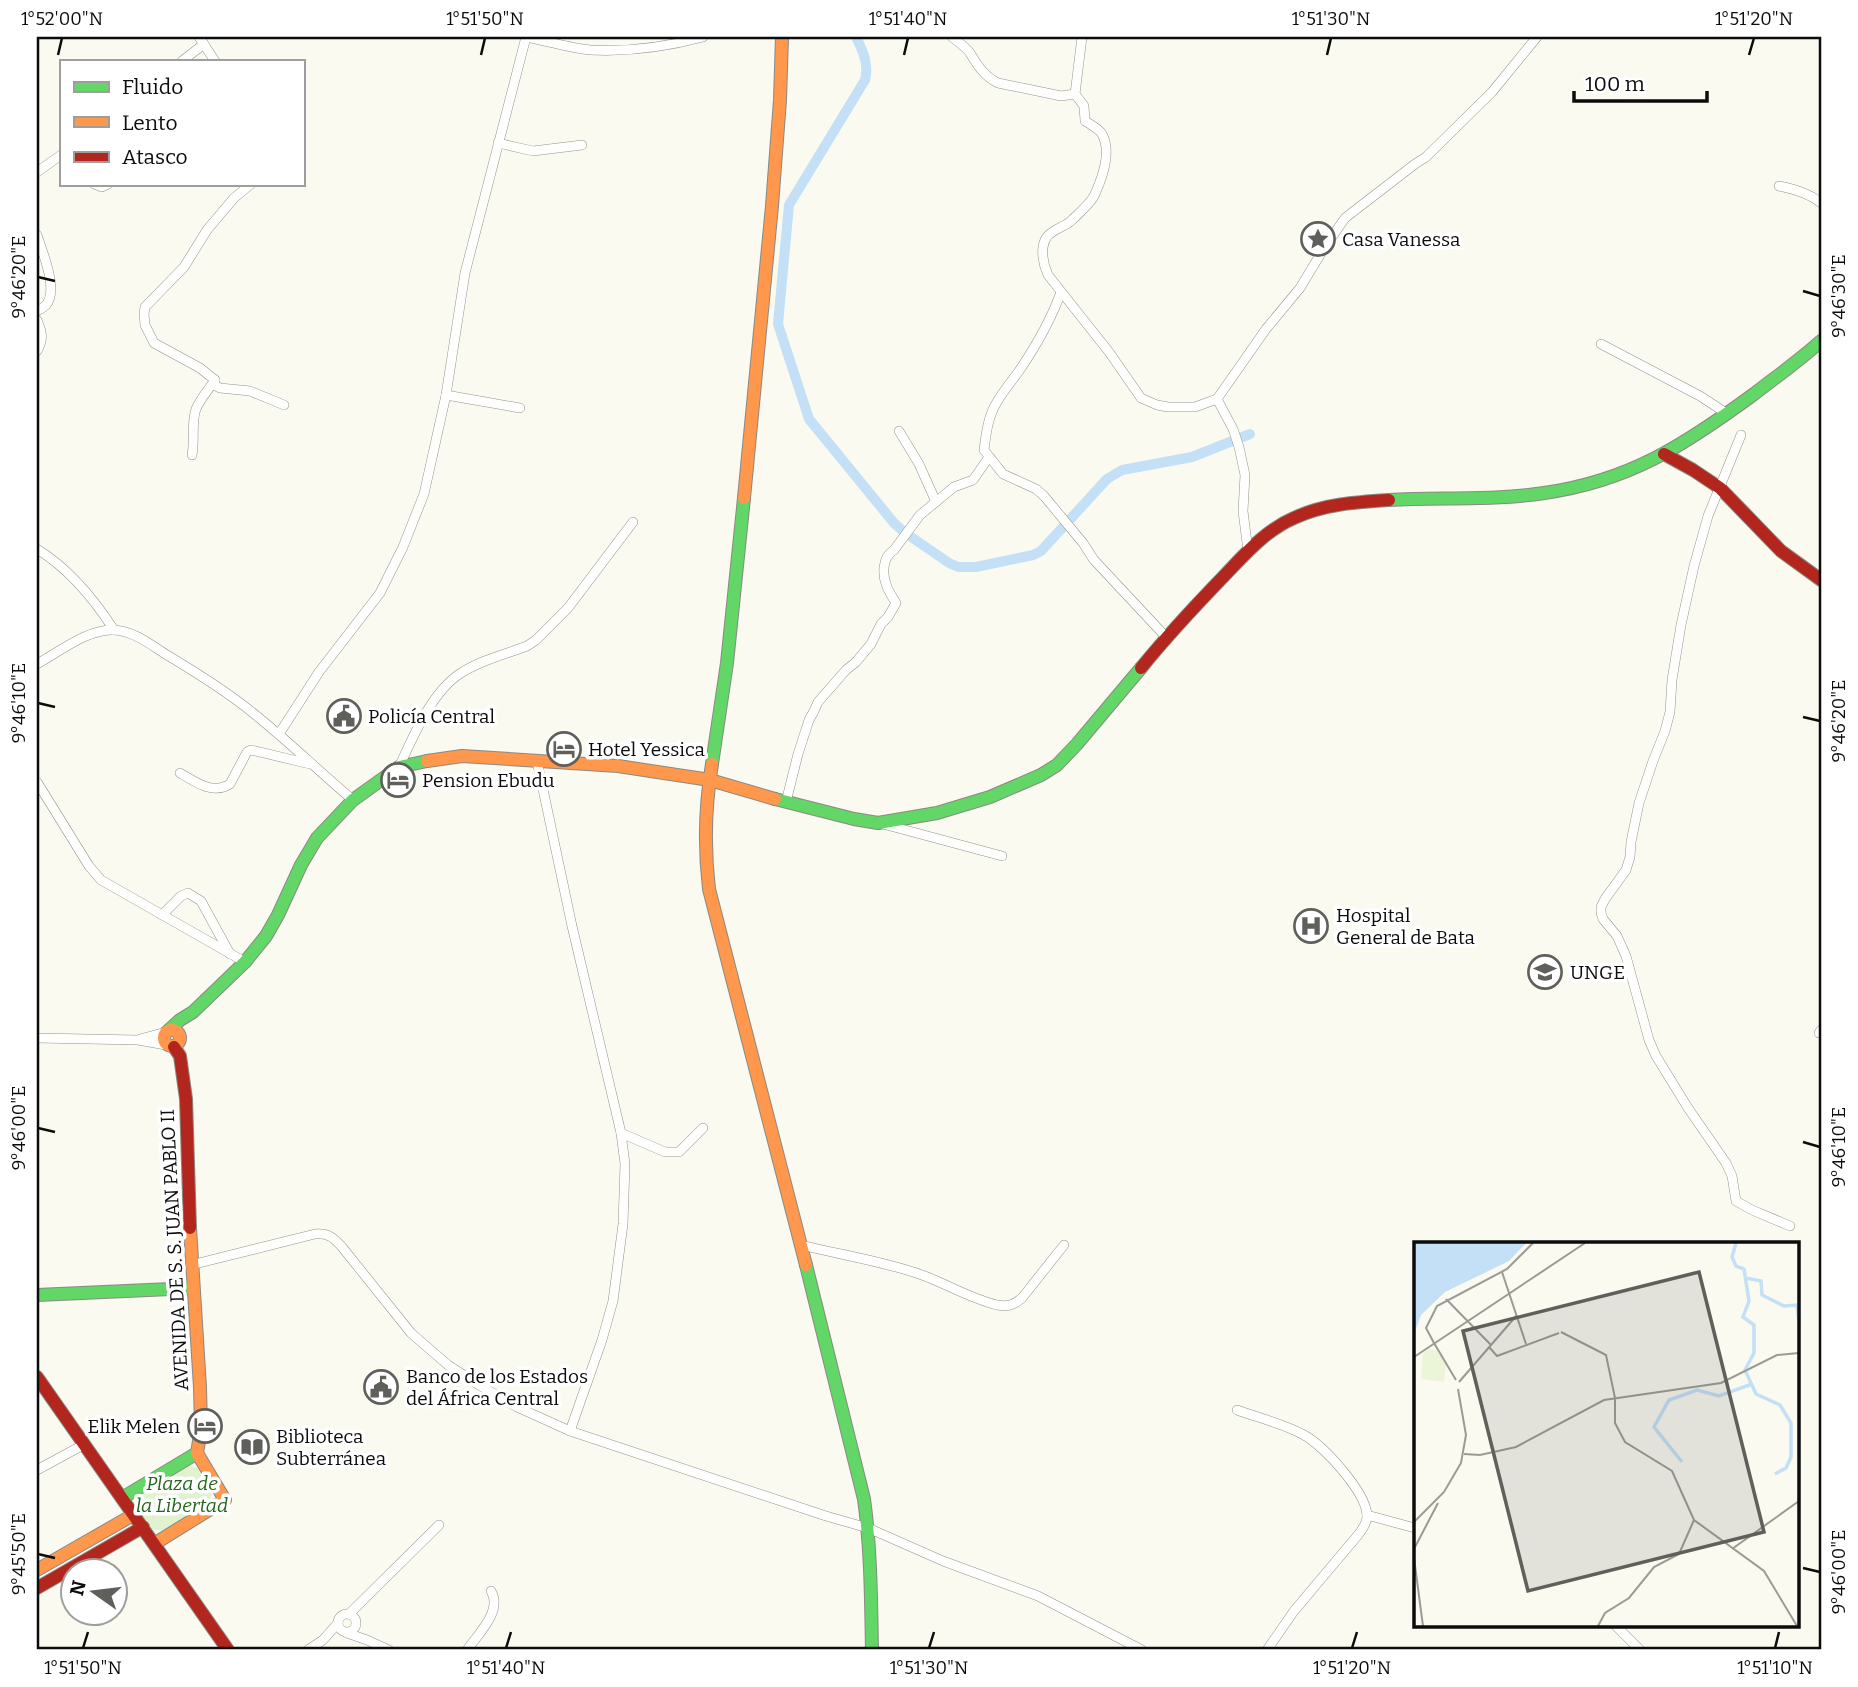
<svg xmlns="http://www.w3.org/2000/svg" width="1858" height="1687" viewBox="0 0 1858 1687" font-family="Bitter,serif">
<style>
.green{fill:#e0f2ce}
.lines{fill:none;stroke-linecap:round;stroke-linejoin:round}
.canal{stroke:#c4e0f6;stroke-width:10}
.street-casing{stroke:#93938f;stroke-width:10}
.fast-casing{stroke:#8a8a85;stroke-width:14}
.slow-casing{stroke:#8a8a85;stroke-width:14}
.jam-casing{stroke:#8a8a85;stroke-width:14}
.street{stroke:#fefefd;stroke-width:9}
.fast{stroke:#63d668;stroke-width:12}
.slow{stroke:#ff974d;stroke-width:12}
.jam{stroke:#b3261e;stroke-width:12}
.ticks{fill:none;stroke:#0c0c0c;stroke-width:2.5}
.labels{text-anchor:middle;stroke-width:7;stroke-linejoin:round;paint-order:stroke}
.poi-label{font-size:19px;fill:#0c0c0c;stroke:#fff;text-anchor:start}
.street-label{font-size:19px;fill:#0c0c0c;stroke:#fff}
.park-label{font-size:19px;font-style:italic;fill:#22661a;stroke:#fff}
.inset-river{fill:none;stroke:#c4e0f6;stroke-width:3.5}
.inset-road{fill:none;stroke:#9b9b95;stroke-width:2}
.view{fill:#5f5f5c;fill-opacity:0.15;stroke:#5f5f5c;stroke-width:3.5}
.inset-edge{fill:none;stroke:#0c0c0c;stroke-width:3.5}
.neatline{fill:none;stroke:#0c0c0c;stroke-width:2.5}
.ticks-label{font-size:18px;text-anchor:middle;fill:#0c0c0c}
</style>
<rect width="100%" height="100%" fill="#fafaf0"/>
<polygon class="green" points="186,1464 197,1468 212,1494 208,1506 164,1531 150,1529 134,1505 137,1494"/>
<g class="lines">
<path class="canal" d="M 856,37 C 863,51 869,64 865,80 L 789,205 L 778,324 L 809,419 L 894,523 L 904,532 L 949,563 L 958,567 L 976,567 L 1033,555 L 1041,551 L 1107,479 L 1122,470 L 1192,457 L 1250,434"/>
<g class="street-casing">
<g id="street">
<polyline points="199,37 215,61"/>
<path d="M 526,37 C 547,41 569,48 590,50 C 629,52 666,47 703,37"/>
<path d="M 952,37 C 958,42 966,47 970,53 C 978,66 984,76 998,83 L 1061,96 L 1075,94"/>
<path d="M 1082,37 L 1075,94 L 1084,106 L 1085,121 C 1091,125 1098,128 1102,134 C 1112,152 1102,179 1094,196 C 1089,205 1079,213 1072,220 C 1064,228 1053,228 1046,238 C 1040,249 1043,264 1048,275 L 1109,352 L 1141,398 L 1157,405 L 1168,407 L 1195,407 L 1217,399 L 1233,429 L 1239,447 L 1245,475 L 1243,511 L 1248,551"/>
<polyline points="182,61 204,44"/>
<polyline points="498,143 533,151 582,145"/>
<polyline points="37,172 61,155"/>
<polyline points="94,184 102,187 108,184"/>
<polyline points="251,184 234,198 207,230 184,267 145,307 144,314 145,325 154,343 200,368 215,380 214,385 220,388 250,391 284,405"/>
<path d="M 1779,186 C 1794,189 1809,193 1821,203"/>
<path d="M 37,235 C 42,251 59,290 46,305 C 44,307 39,310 37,311"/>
<path d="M 1061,292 C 1051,320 1036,346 1019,371 C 1012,381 1003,391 997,402 C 988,416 986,434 984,450 L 1003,474 L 1036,489 L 1044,496 L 1083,543 L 1094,560 L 1167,638"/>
<path d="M 37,320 C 42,332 44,339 37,351"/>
<polyline points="1601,344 1700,396 1726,413"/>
<polyline points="446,395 520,408"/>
<polyline points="1217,399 1266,329 1300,288 1323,250 1345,218 1415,164 1426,157 1492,92 1537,37"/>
<polyline points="899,431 919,464 936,502"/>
<polyline points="1741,435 1708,516 1694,566 1681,625 1672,680 1670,712 1665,731 1653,761 1639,803 1631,842 1630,857 1626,870 1605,899 1601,907 1601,913 1603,919 1617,936 1626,956 1649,1040 1656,1056 1688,1108 1726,1163 1732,1176 1736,1201 1752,1210 1790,1226"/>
<path d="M 192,455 C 195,440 191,422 196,409 C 200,399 209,389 215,380"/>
<path d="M 37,549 C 68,568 94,599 114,630"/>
<path d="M 37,664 C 59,652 89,628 114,630 C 134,631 151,645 167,655 C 192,670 216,685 239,702 C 279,732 315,768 353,800"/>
<polyline points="279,734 319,672 380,593 403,547 424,494 446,395 465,273 526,37"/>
<polyline points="537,761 572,926 621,1133 625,1164 623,1224 613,1301 602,1340 570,1431"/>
<path d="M 399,767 C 413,737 432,691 461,673 C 481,660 506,654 527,646 L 536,640 L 568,608 L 633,522"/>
<path d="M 180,773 C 195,782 213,795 230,784 L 247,752 L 251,750 L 310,764"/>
<polyline points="37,782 89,866 101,880 245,962"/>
<path d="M 786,802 L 798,754 L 809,720 L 814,711 L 818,702 L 846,670 L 856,662 L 871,644 L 881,624 L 888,617 L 896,603 C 893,598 889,592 887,587 C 882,575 882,557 894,550 L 920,515 L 954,487 L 973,480 L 989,457"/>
<polyline points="883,824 1002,856"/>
<polyline points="162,915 181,896 188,893 201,901 230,954"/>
<polyline points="1819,1033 1821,1030"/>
<polyline points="37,1038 138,1040 166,1045"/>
<polyline points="140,1039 166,1032"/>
<polyline points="621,1133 665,1152 679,1152 703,1128"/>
<path d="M 801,1245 C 841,1255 883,1261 922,1275 C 947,1284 971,1299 997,1305 C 1008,1307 1014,1305 1022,1298 L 1064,1245"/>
<path d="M 191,1265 L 315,1234 C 328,1233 333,1237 342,1247 L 411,1333 L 448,1365 L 479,1385 L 517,1407 L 570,1431 L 826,1516 L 868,1528 L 943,1561 L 1038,1596 L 1142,1650"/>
<path d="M 1237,1410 C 1259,1418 1284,1424 1304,1435 C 1324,1446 1367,1493 1367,1516 C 1367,1523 1362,1530 1358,1535 L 1294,1611 L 1267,1650"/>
<polyline points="37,1470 83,1445"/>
<polyline points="1367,1515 1415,1528"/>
<circle cx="347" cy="1623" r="9"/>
<polyline points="349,1614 439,1525"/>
<polyline points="1616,1626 1640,1650"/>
<polyline points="347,1633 367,1640 389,1650"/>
<polyline points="308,1650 323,1640 338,1623"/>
<path d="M 467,1650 C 478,1634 503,1611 491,1591"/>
</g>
</g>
<g class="fast-casing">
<g id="fast">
<path d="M 1389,500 C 1441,497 1493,501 1544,493 C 1630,481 1686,444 1754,394 C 1776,377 1800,360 1821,341"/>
<polyline points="712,764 727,663 744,498"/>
<polyline points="775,799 854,819 878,823 937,813 990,797 1041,775 1057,765 1077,744 1141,668"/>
<polyline points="169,1030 180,1020 193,1012 245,962 266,936 278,915 301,865 317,838 353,800 399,767 427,761"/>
<path d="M 806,1265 L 864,1499 C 871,1549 871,1600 872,1650"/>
<polyline points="37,1295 193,1288"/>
<polyline points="122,1498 197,1453"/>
</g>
</g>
<g class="slow-casing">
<g id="slow">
<polyline points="744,498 772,206 780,100 782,37"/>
<polyline points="427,761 462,756 618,766 710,780 775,799"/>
<path d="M 712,764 C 705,806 704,847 709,889 L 806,1265"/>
<circle cx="172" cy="1038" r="8"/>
<polyline points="154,1544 225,1500 197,1453 201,1429 200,1387 190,1228"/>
<polyline points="37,1570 133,1515"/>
</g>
</g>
<g class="jam-casing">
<g id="jam">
<polyline points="1664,454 1693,470 1720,488 1781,551 1821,580"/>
<path d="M 1141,668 C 1167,636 1195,606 1224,576 C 1245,554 1266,530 1294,518 C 1324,504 1357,502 1389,500"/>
<polyline points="174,1047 180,1056 186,1099 190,1228"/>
<polyline points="37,1377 228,1650"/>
<polyline points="37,1588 143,1527"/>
</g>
</g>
<use href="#street" class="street"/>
<use href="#fast" class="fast"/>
<use href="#slow" class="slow"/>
<use href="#jam" class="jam"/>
</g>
<path class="ticks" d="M 58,55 L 62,38M 481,55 L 485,38M 904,55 L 908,38M 1327,55 L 1331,38M 1749,55 L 1754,38M 38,277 L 55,281M 1803,291 L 1820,296M 38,703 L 55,707M 1803,717 L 1820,721M 38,1128 L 55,1132M 1803,1142 L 1820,1147M 38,1554 L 55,1558M 1803,1568 L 1820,1572M 83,1648 L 88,1632M 506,1648 L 511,1632M 929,1648 L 934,1632M 1352,1648 L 1357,1632M 1775,1648 L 1779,1632"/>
<defs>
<g id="sight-ring" transform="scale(1.75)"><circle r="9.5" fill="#fff" stroke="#5f5f5c" stroke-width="1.5"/><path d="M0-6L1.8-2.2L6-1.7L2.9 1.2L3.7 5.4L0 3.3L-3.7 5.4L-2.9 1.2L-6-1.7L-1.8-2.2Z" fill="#5f5f5c"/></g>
<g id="civic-ring" transform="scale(1.75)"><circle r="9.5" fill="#fff" stroke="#5f5f5c" stroke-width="1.5"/><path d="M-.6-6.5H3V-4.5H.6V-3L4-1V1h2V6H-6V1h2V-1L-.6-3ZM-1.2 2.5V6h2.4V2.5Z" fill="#5f5f5c"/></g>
<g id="hotel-ring" transform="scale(1.75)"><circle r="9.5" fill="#fff" stroke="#5f5f5c" stroke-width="1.5"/><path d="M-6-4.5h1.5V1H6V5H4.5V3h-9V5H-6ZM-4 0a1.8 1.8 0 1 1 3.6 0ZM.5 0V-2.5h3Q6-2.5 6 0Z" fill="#5f5f5c"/></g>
<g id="hospital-ring" transform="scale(1.75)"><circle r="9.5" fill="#fff" stroke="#5f5f5c" stroke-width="1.5"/><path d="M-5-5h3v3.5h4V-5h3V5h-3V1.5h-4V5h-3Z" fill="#5f5f5c"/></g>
<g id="university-ring" transform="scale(1.75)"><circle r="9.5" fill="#fff" stroke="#5f5f5c" stroke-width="1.5"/><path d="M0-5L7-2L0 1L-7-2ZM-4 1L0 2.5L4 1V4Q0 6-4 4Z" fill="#5f5f5c"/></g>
<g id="library-ring" transform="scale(1.75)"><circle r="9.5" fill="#fff" stroke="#5f5f5c" stroke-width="1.5"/><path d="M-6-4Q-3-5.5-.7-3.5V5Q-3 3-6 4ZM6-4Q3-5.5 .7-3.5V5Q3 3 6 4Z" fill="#5f5f5c"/></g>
</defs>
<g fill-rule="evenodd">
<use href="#sight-ring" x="1318" y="239"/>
<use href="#civic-ring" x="344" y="716"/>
<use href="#hotel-ring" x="564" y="749"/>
<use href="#hotel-ring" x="398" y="780"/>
<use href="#hospital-ring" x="1311" y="926"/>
<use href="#university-ring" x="1545" y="972"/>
<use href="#civic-ring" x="381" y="1387"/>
<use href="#hotel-ring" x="205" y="1426"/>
<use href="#library-ring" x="252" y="1447"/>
</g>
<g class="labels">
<g class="poi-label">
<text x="1342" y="246">Casa Vanessa</text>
<text x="368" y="723">Policía Central</text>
<text x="588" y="756">Hotel Yessica</text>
<text x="422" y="787">Pension Ebudu</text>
<text x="1336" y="922">Hospital<tspan x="1336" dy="22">General de Bata</tspan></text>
<text x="1570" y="979">UNGE</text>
<text x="406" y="1383">Banco de los Estados<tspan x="406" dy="22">del África Central</tspan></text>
<text x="180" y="1433" text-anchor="end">Elik Melen</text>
<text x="276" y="1443">Biblioteca<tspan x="276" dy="22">Subterránea</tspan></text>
</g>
<g class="street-label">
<text transform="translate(174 1250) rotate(-93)" y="7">AVENIDA DE S. S. JUAN PABLO II</text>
</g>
<g class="park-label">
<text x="182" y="1490">Plaza de<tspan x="182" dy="22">la Libertad</tspan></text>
</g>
</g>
<g transform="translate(1414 1242)">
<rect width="385" height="385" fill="#fafaf0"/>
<path d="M 14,107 L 22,108 L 32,121 L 30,140 L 7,137 L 9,112 Z" fill="#ebf5d8"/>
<path d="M 0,1 L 112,1 L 95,19 L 31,50 L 7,73 L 0,92 Z" fill="#c4e0f6"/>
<path class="inset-river" d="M 322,1 L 318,15 L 322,24 L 330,27 L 335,59 L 329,75 L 340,83 L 340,111 L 331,128 L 342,152 L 366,163 L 377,181 L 377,215 L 372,226 L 361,232M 332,36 L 347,39 L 348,53 L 370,64 L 383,63 L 385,79M 268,220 L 240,185 L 255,158 L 283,148 L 305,154 L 338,142"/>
<path class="inset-road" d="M 88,30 L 112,102M 32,57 L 77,103M 147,90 L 192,113 L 201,156M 20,101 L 12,86 L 23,64 L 93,27 L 119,1M 20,101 L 42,138M 75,105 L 83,114 L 145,91M 0,115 L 171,1M 45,140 L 103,73M 201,156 L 201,181 L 211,200 L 258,229 L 280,278 L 350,329 L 383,384M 50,212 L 66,213 L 102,205 L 190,158 L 307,141 L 363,113 L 385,111M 0,280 L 30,250 L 47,221 L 52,193 L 44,147M 0,307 L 24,261M 318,307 L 385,259M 0,316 L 9,384M 184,384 L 191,371 L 215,356 L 240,325 L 265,312 L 280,278"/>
<path class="view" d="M 285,30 L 350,290 L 114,349 L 49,89 Z"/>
<rect width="385" height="385" class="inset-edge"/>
</g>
<rect width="1858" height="1687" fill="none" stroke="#ffffff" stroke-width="77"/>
<rect x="60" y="60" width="245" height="126" fill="#ffffff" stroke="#9e9e9e" stroke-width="2"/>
<rect x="74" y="82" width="35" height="10" fill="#63d668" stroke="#9e9e9e" stroke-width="2"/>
<text x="122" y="94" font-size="21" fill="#0c0c0c">Fluido</text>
<rect x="74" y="117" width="35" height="10" fill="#ff974d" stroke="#9e9e9e" stroke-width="2"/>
<text x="122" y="130" font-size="21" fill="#0c0c0c">Lento</text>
<rect x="74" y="152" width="35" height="10" fill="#b3261e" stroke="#9e9e9e" stroke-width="2"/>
<text x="122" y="164" font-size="21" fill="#0c0c0c">Atasco</text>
<g transform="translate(94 1592) rotate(284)"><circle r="33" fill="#ffffff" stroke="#9e9e9e" stroke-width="2"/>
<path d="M0-5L12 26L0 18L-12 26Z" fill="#5f5f5c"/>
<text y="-10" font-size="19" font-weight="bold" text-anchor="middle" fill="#0c0c0c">N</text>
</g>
<path d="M1574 91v10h133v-10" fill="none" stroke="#0c0c0c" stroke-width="3.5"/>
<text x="1585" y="91" font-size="21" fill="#0c0c0c" stroke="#ffffff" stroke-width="5" paint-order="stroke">100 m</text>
<rect x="38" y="38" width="1782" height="1610" class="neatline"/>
<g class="ticks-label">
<text x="62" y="25">1°52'00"N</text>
<text x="485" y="25">1°51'50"N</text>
<text x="908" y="25">1°51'40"N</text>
<text x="1331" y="25">1°51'30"N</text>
<text x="1754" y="25">1°51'20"N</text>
<text transform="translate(19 277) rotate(-90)" y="6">9°46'20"E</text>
<text transform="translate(1839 296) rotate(-90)" y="6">9°46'30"E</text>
<text transform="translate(19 703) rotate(-90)" y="6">9°46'10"E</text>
<text transform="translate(1839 721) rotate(-90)" y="6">9°46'20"E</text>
<text transform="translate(19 1128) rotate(-90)" y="6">9°46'00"E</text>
<text transform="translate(1839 1147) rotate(-90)" y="6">9°46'10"E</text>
<text transform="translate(19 1554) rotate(-90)" y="6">9°45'50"E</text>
<text transform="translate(1839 1572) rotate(-90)" y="6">9°46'00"E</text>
<text x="83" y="1674">1°51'50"N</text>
<text x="506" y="1674">1°51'40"N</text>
<text x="929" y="1674">1°51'30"N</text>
<text x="1352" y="1674">1°51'20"N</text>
<text x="1775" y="1674">1°51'10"N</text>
</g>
</svg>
